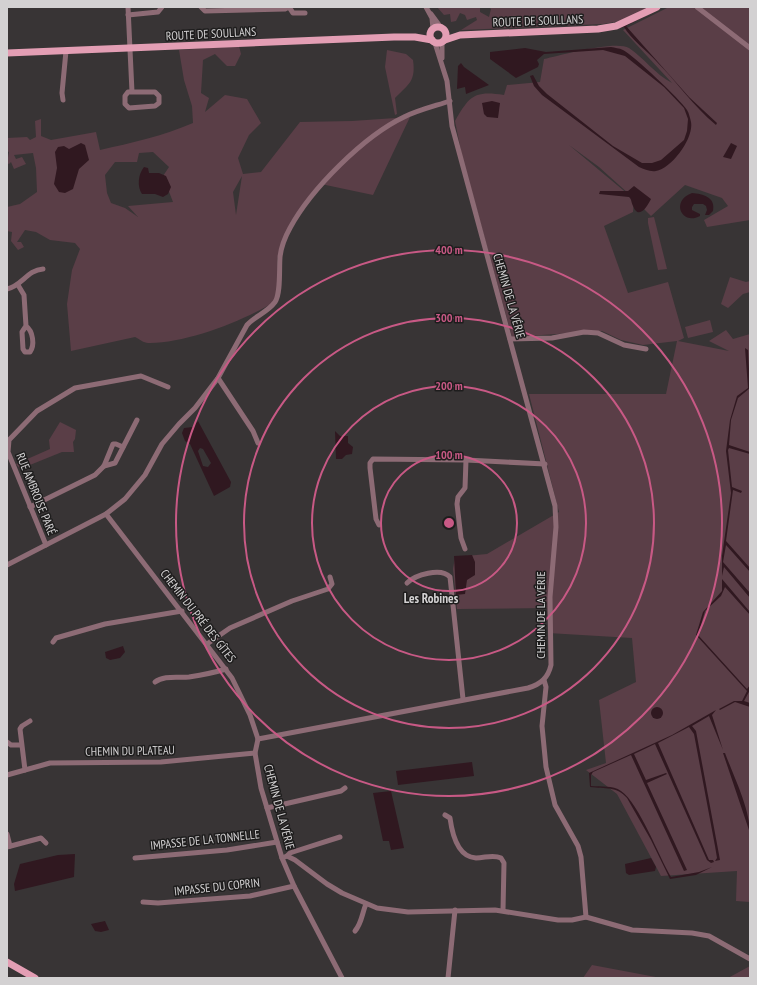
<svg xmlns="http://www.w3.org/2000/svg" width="757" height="985" viewBox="0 0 757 985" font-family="'PT Sans Narrow',sans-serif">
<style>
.green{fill:#5a3e47;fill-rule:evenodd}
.water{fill:#301820;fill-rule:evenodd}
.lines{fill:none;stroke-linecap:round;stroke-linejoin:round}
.minor{stroke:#8d6b75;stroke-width:5}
.major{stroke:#e39eb4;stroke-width:7}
.ring{fill:none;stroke:#c85985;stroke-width:2}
.labels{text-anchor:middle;stroke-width:3;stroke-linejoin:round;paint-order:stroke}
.street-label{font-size:12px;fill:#d3d1d2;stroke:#1e1d1d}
.neighbourhood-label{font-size:13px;font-weight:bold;fill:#d3d1d2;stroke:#1e1d1d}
.centre{fill:#c85985;stroke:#1e1d1d;stroke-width:2}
.ring-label{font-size:12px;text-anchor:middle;font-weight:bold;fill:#c85985;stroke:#1e1d1d;stroke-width:3;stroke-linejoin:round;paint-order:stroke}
</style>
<rect width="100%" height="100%" fill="#383435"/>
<g class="green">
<polygon points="437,7 480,7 480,12 489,17 491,9 489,7 649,7 621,21 603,24 461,30 477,20 476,17 467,20 465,15 460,13 456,21 451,22 450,14 444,15"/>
<path d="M 669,7 L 750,7 L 750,220 L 707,227 L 704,220 L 728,206 L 722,198 L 685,185 L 651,216 L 634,199 L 633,212 L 604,226 L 628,293 L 668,282 L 684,338 L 678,341 L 729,351 L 709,341 L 726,330 L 733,339 L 750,334 L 750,902 L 736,901 L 737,871 L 661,876 L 617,794 L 586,770 L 606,763 L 599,700 L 636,682 L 632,638 L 548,633 L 547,608 L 457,609 L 453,569 L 455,557 L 487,554 L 559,512 L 529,394 L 666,394 L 677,341 L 643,345 L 621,340 L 602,331 L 512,337 L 462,156 L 455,121 C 469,97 473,90 504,95 L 507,85 L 540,82 L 544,59 C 561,55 616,40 629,48 C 644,58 655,74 672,83 L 623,30 ZM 569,145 L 599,167 L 629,194 L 629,195 Z"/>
<path d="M 239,46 L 241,54 L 235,66 L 227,66 L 215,54 L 203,60 L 201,93 L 209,98 L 205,112 L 225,95 L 247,99 L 261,123 L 249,135 L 238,158 L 243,174 L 261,172 L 300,122 L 352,121 L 410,117 L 373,195 L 321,184 L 289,227 L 277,259 L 278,288 L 274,302 C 244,321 184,344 148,343 C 144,343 139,339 135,337 L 71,351 L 67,304 L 72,270 L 80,249 L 75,243 L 50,240 L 36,232 L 25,230 L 17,242 L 21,242 L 24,247 L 18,250 L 11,241 L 12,232 L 7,231 L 7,207 L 20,204 L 37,192 L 36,168 L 33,153 L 14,155 L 16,159 L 22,157 L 26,164 L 14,169 L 11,162 L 9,164 L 7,163 L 9,152 L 7,151 L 7,138 L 27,137 L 30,140 L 36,137 L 35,121 L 41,119 L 41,136 L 51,140 L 96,132 L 100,150 C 131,143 163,136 193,123 L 192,106 L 184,80 L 179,50 ZM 153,152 L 169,167 L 163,176 L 173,202 L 128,206 L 138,217 L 125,208 L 111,203 L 107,193 L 105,175 L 115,162 L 137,162 L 139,153 ZM 242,176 L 236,215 L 233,192 Z"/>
<path d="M 387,50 L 406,54 L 413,60 C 416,81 409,84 395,98 L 397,114 L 395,115 L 385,67 Z"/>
<polygon points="654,217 667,269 658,270 648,223 648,218"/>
<polygon points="730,277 746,282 750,281 750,292 743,294 728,308 721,304"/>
<polygon points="710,320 713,332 688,338 685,327"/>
<polygon points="60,422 76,430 75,439 73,442 74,452 62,452 20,469 16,464 50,449 49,440"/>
<polygon points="592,965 661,978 665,978 583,978"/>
<polygon points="750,966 750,978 728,978"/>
</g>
<g class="water">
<path d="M 661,7 L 663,7 L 626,26 L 689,97 L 717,123 L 716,125 C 693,106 678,83 657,62 C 647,51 631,39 624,27 L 618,28 Z"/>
<path d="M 611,47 C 615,48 619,48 623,50 C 634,56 680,99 687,110 C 689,113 690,118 691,122 C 694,138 672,168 656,171 C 650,172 644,169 639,167 L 542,95 L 534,86 L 530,76 L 533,75 L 539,86 L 547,94 L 613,146 L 642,163 L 652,163 L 661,160 L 684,140 L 687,131 L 688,119 L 684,108 L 664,87 L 625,56 L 603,50 L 544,54 L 537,60 L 539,64 L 538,67 L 516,78 L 490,59 L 490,52 L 525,48 L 546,52 Z"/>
<polygon points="461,63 464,67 489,85 466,94 465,87 457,89 458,66"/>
<polygon points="492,101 500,103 498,118 487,117 484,114 482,103"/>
<polygon points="81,143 85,145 89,160 79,169 73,189 65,193 59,192 54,184 57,168 55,152 58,147 64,146 69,149"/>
<polygon points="731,143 737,146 731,159 723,157"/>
<path d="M 144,167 L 148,168 L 149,173 L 159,173 L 166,176 L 171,187 L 168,194 L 163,197 L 155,194 L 142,194 C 137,187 138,174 144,167 Z"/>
<path d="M 634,186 L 651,199 C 648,205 639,221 633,206 C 631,202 632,200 629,197 L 599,194 L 600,191 L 628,191 Z"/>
<path d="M 692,193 C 703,194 716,197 713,211 L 709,215 L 705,215 L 707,210 L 706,206 L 703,204 L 694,204 L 692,207 L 692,210 L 700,214 L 700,216 C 682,226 670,201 692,193 Z"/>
<polygon points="745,348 748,350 750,388 738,398 731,420 729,445 750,452 750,454 729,448 728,450 732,487 742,491 741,493 733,490 726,541 750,568 750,572 726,545 723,562 750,593 750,598 724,567 722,576 722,556 731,493 726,451 730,420 737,396 748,388"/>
<path d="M 198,421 L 231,482 L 230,487 L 214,496 L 190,444 L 185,441 L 182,433 L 184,428 L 193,427 ZM 200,448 L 203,449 L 211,463 L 208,467 L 203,466 L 198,451 Z"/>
<polygon points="335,431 340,436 348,436 348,443 353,447 352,454 346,455 342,459 336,459"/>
<polygon points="472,555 475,562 475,575 467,580 465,594 456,595 454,556"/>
<polygon points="722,579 750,612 750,615 725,587 721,596 705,611 698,635 747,689 750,685 750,690 744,701 750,703 750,707 735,702 720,710 719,709 734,701 742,701 747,691 696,635 703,612 722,591"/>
<polygon points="123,646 125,652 120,658 110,660 106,658 105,652"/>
<circle cx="657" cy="713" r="6"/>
<path d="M 716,710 L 712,715 L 723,750 L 709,716 L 692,726 L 696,731 L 720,860 L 715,861 L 717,858 L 715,846 L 694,734 L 689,727 L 658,743 L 709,860 L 713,860 L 714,862 L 711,863 L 707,860 L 655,744 L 634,754 L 646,780 L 666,773 L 667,774 L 647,783 L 687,870 L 684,871 L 631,755 L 593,772 L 591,775 L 591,786 C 600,787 613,785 621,791 C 639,803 659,857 671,877 L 699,872 L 712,867 L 696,875 L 670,879 L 651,840 L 627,798 C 617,786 605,789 590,787 L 589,773 L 672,735 Z"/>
<path d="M 723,753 L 725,753 C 734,777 750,809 750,833 Z"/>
<polygon points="472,762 474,776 398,785 396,771"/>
<polygon points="391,791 404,848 391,850 389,841 383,841 373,793"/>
<polygon points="75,854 74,877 15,891 14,884 20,864 58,855"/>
<polygon points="651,858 656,867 655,871 629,875 626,873 625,864"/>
<polygon points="105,921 109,930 101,932 95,931 91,924"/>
</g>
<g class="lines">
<g class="minor">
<polyline points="128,7 132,92 128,92 125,96 125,104 129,108 155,106 159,103 159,96 155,92 132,92"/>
<polyline points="201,7 205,11 285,9 289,7"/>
<polyline points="289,7 293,13 305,13"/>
<polyline points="426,7 432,18 433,29"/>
<polyline points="697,7 750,48"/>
<polyline points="431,14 442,29"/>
<polyline points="128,15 158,12 162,7"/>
<polyline points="442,58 442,42"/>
<polyline points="63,100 62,93 66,51"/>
<path d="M 18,285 L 24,295 L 26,326 L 22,332 L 23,349 L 25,352 L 30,352 C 35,345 33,331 26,326"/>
<path d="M 7,289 C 22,286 27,270 43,269"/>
<polyline points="510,339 552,338 584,332 598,333 624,345 646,349"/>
<polyline points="218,378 253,431 258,443"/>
<polyline points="104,466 115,463 137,420"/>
<polyline points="30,507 95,475 104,466 113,444 116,444 123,447"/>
<polyline points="106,514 232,678 250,715 258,739"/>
<polyline points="379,525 376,519 370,468 370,463 373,459 466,460 545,464"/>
<polyline points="46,545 8,452 9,440 37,411 75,388 141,376 168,387"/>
<polyline points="465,549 461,538 457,504 458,497 465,488 466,460"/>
<path d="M 7,565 L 106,514 L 125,499 L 145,475 L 162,444 L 179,424 L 195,408 L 218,378 L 247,325 C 255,316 268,312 275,302 C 281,293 279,269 280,257 C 281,248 285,237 290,228 C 311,189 364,136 404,117 C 418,110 435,106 450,101"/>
<path d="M 407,583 C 415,575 441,567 450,577 L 463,699"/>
<polyline points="53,642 56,638 105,624 182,611"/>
<polyline points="207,644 230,628 292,601 328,589 332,584 330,577"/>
<polyline points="544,680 546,687 542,726 546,767 555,805 578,846 581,857 586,917"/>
<path d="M 155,682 C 164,675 177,678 189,677 C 202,675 213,673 226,669"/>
<polyline points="7,742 11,745 21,745"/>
<polyline points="25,770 20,729 22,726 30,721"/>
<polyline points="7,775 50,763 161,762 255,753"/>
<polyline points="267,808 341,791 345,788"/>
<path d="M 445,815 L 450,818 C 452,833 457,857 476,858 C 485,858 493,854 501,858 L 504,863 L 503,910"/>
<polyline points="7,834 10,846"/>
<polyline points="7,847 41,838 46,843"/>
<polyline points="287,856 290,853 296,851 340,837"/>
<polyline points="135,858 227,850 277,842"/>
<polyline points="282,858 287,856 295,860 327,884 342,893 377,908 408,912 495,910 558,920 572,920 586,917 632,930 692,933 709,936 750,959"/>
<polyline points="143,902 158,903 250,896 294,886"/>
<path d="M 355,931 C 362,923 362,913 366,904"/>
<path d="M 342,978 L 294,886 L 282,858 L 261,788 L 255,753 L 258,739 L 528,688 C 541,684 548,678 551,665 L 550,597 L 556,527 L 555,506 L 452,126 L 447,81 L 435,43"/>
<polyline points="448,978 455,910"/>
</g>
<g class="major">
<circle cx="438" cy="35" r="8"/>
<polyline points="445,40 460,35 598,29 616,26 657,7"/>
<polyline points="7,53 394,37 415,37 432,40"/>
<polyline points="7,962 35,978"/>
</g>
</g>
<g class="ring">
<circle cx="449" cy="523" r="68"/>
<circle cx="449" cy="523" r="137"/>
<circle cx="449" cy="523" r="205"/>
<circle cx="449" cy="523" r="273"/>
</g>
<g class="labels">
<g class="street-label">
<text transform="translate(538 21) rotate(-2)" y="4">ROUTE DE SOULLANS</text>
<text transform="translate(211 34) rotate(-3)" y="4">ROUTE DE SOULLANS</text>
<text transform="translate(509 296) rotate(74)" y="4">CHEMIN DE LA VÉRIE</text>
<text transform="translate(36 494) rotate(68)" y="4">RUE AMBROISE PARÉ</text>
<text transform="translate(541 615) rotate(-90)" y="4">CHEMIN DE LA VÉRIE</text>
<text transform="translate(198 616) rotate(52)" y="4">CHEMIN DU PRÉ DES GÎTES</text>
<text transform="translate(130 751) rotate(-1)" y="4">CHEMIN DU PLATEAU</text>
<text transform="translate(279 807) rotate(75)" y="4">CHEMIN DE LA VÉRIE</text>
<text transform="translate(205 840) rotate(-6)" y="4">IMPASSE DE LA TONNELLE</text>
<text transform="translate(217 887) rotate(-6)" y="4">IMPASSE DU COPRIN</text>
</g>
<g class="neighbourhood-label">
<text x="431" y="603">Les Robines</text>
</g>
</g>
<circle cx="449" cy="523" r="6" class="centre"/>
<g class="ring-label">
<text x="449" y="254">400 m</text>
<text x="449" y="322">300 m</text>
<text x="449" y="390">200 m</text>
<text x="449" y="459">100 m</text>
</g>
<rect width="757" height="985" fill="none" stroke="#d3d1d2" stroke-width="16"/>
</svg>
